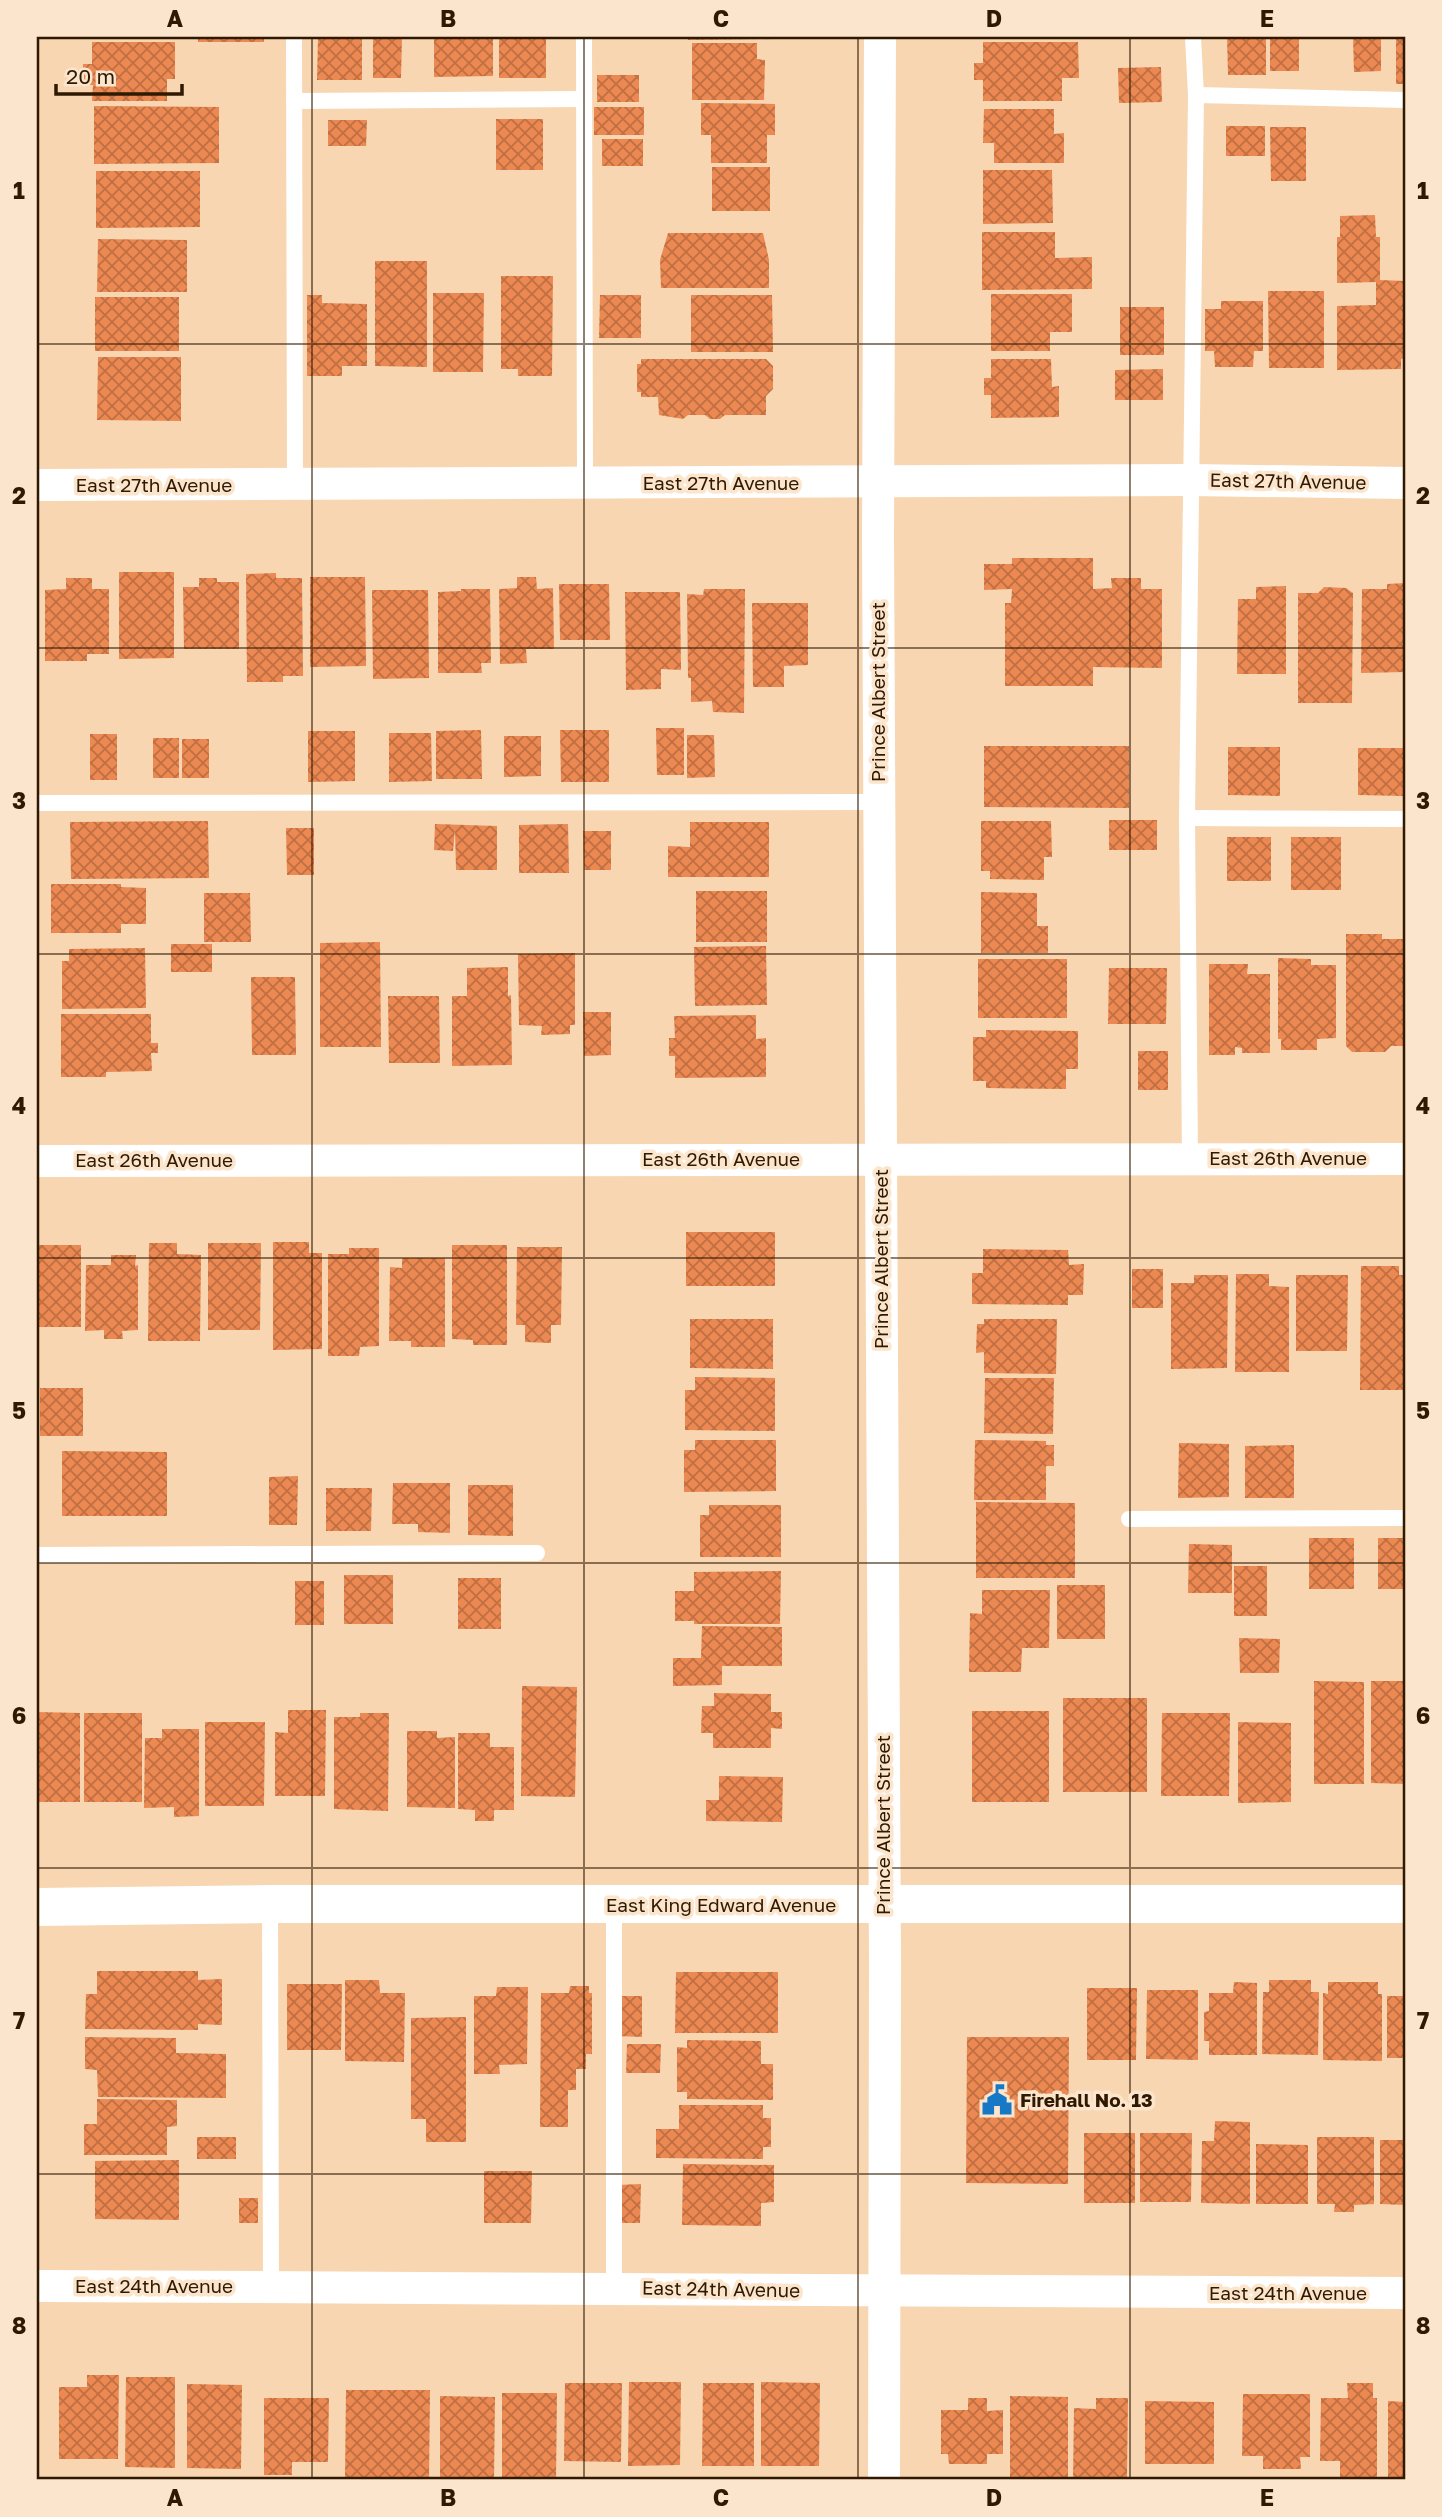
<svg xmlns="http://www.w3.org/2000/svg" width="1442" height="2517" viewBox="0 0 1442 2517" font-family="'Golos Text',sans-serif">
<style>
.building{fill:url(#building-cross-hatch)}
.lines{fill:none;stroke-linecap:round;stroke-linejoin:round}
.service{stroke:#fff;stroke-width:16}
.minor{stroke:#fff;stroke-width:32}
.secondary{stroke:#fff;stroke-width:38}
.grid{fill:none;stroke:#2f1a01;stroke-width:2;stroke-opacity:0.55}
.labels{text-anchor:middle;stroke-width:7;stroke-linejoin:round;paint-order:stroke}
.street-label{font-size:19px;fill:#2f1a01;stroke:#fce5cd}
.poi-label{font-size:19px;font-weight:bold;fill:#2f1a01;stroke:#fce5cd;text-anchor:start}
.neatline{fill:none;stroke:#2f1a01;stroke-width:2.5}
.grid-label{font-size:23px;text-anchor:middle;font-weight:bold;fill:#2f1a01}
</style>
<defs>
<pattern id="building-cross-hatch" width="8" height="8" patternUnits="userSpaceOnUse" patternTransform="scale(1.75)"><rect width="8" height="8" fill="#ec8952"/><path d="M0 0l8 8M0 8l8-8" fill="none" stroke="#c06f42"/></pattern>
</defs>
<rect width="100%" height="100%" fill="#f8d6b1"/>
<g class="building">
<rect x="198" y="37" width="66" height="5"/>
<polygon points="318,37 362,37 362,80 317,80"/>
<polygon points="373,37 402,37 401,78 373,78"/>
<polygon points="434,37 493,37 493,76 434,77"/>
<rect x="499" y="37" width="47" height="41"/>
<polygon points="688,37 773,37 773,39 688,40"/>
<polygon points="1227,37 1266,37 1266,75 1228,75"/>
<rect x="1270" y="37" width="29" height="34"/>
<polygon points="1353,37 1381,37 1381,71 1354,72"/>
<rect x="1396" y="37" width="9" height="47"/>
<polygon points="92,42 175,42 175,79 167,79 167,101 92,101 93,85 83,85 83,64 92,64"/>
<polygon points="983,42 1078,42 1079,78 1062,78 1062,101 983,101 983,80 974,80 974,63 983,63"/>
<polygon points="692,43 757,43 757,59 765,60 764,100 692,100"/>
<polygon points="1161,67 1162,102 1119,103 1118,68"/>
<rect x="597" y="75" width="42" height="27"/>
<polygon points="701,103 775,104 775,135 767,135 767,163 711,163 711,135 701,135"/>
<polygon points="94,106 219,107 219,163 94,164"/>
<rect x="594" y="107" width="50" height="28"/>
<polygon points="984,109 1054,109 1054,134 1064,133 1064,163 994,163 994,143 983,143"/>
<rect x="496" y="119" width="47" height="51"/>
<polygon points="328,120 367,120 366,146 328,146"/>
<rect x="1226" y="126" width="39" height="30"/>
<polygon points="1270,127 1306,127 1306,181 1271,181"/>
<rect x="602" y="139" width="41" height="27"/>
<rect x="712" y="167" width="58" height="44"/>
<polygon points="983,170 1052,170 1053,223 983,224"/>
<polygon points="96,171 200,171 200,227 96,228"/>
<polygon points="1375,215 1376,237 1380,237 1380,280 1405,281 1405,359 1401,359 1401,369 1337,370 1337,306 1376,305 1376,282 1337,283 1337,237 1340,237 1340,216"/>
<polygon points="982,232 1055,232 1055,258 1092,257 1092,289 982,290"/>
<polygon points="668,233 763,233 769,260 769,288 661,288 660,260"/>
<polygon points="98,239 187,240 187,292 97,292"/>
<polygon points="375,261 427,261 427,367 375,366"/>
<polygon points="501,276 553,276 552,376 518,376 518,369 501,369"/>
<polygon points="1268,291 1324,291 1324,368 1269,368"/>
<polygon points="433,293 484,293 483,372 433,372"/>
<polygon points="991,294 1072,294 1072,332 1050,332 1050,351 991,351"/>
<polygon points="307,295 322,295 322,303 367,304 367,366 342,366 342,376 307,376"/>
<polygon points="600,295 641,295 641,338 599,338"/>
<polygon points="691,295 772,295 773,352 691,352"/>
<rect x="95" y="297" width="84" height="54"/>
<polygon points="1221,301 1263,301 1263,351 1254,351 1253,367 1215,367 1214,351 1205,351 1205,309 1221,309"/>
<rect x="1120" y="307" width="44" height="48"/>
<polygon points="98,357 181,357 181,421 97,420"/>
<polygon points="641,359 766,359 773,366 773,389 766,396 766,415 725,415 720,419 710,419 705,415 688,415 683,419 659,415 658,397 641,397 641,392 637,392 637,364 641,364"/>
<polygon points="991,359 1051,359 1052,387 1059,386 1059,417 991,418 991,395 984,395 984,378 991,378"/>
<polygon points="1163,369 1163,400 1115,400 1115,370"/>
<polygon points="1012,558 1093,558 1093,589 1112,588 1111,578 1141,578 1141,589 1162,589 1162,668 1093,667 1093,686 1005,686 1005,603 1011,603 1012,589 984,590 984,564 1012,564"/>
<polygon points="119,572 174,572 174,658 119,659"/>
<polygon points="276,573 276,578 302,578 303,676 283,676 283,682 247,682 246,574"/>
<polygon points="310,577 365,577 366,666 310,667"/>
<polygon points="517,577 536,577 537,589 553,588 554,649 526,649 527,663 500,664 499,589 517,588"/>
<polygon points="66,578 92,578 92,589 109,589 109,654 87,654 87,661 45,661 45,590 66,589"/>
<polygon points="199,578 217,578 217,582 239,582 239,649 184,649 183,587 199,587"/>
<polygon points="1405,583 1405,672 1361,673 1362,589 1387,589 1387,584"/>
<polygon points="559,584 609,584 610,640 560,640"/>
<polygon points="1286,586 1286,674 1237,674 1238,599 1256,599 1256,587"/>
<polygon points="1324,587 1346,588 1353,593 1352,703 1298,703 1298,593 1318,593"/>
<polygon points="461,589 490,589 491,663 481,663 482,673 438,673 438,592 461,591"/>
<polygon points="704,589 745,589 744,713 713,712 712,701 691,702 691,678 688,678 687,594 703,595"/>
<polygon points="372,590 428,590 429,678 373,679"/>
<polygon points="625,592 680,592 681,670 661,669 661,689 626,690"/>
<polygon points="752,603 808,603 808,665 784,666 784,687 753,687"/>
<polygon points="656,728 684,728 684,775 657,775"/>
<polygon points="481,730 482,779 436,779 436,731"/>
<polygon points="560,730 609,730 609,782 561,782"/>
<polygon points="308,731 355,731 355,781 308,782"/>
<polygon points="389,733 431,733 432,781 389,782"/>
<rect x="90" y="734" width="27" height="46"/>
<polygon points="687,735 714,735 715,777 687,778"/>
<polygon points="504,736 541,736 541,776 504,777"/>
<rect x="153" y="738" width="26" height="40"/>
<rect x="182" y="739" width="27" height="39"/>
<polygon points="984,746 1129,746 1129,808 984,807"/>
<polygon points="1228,747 1280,747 1280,796 1228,795"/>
<polygon points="1358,748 1403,748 1403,796 1358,795"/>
<rect x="1109" y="820" width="48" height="30"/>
<polygon points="208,821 209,878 71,879 70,822"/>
<polygon points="981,821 1051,821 1052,857 1044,857 1044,880 990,879 990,871 981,871"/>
<polygon points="690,822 769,822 769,877 668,877 668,846 690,847"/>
<polygon points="435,824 497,826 497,870 456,870 455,830 453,851 434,850"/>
<polygon points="568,824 569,873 519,873 519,825"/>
<polygon points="286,828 314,828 314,875 287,875"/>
<polygon points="583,831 611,831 611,870 584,870"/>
<rect x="1227" y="837" width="44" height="44"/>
<rect x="1291" y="837" width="50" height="53"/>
<polygon points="51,884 121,884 121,887 146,888 146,924 121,924 121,933 51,933"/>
<rect x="696" y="891" width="71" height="51"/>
<polygon points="981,892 1037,893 1037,926 1048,926 1048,953 981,953"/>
<polygon points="204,893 250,893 251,942 204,942"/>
<polygon points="1346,934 1382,934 1382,939 1405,939 1405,1046 1391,1046 1385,1052 1352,1052 1346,1046"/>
<polygon points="380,942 381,1047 320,1047 320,943"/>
<rect x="171" y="944" width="41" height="28"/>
<polygon points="766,946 767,1005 695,1006 694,947"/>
<polygon points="145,948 146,1008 62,1009 62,961 69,961 69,949"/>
<polygon points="575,953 575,1025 570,1025 570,1034 541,1035 542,1026 519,1025 518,954"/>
<polygon points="1278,958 1311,959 1311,965 1336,965 1336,1038 1317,1039 1317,1050 1281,1050 1281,1039 1278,1039"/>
<rect x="978" y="959" width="89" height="59"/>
<polygon points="1209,964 1248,964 1247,974 1270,974 1270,1053 1242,1053 1242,1048 1235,1047 1235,1055 1209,1055"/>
<polygon points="508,967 508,996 511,995 512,1065 452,1066 452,996 467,996 467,968"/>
<polygon points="1109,968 1167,968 1166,1024 1108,1024"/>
<polygon points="251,977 295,977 296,1055 252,1055"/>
<polygon points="388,996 439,996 440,1063 389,1063"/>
<polygon points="583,1012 611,1012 611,1055 584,1056"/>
<polygon points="61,1014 151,1014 151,1043 158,1043 158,1053 151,1053 152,1071 106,1072 106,1077 61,1077"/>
<polygon points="756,1015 756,1039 766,1038 766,1077 675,1078 675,1056 669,1056 669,1038 675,1038 674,1016"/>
<polygon points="986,1030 1078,1031 1078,1069 1066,1069 1066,1089 986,1088 986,1081 973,1081 973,1037 986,1037"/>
<rect x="1138" y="1051" width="30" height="39"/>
<rect x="686" y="1232" width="89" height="54"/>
<polygon points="273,1242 309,1242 309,1253 322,1253 322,1349 273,1350"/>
<polygon points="149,1243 177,1243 177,1254 201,1255 200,1341 148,1341"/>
<polygon points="208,1243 261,1243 260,1330 208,1330"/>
<rect x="37" y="1245" width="44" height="82"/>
<polygon points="452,1245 507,1245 507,1345 473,1345 473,1340 452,1339"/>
<polygon points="517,1247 562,1247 561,1325 551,1325 551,1343 525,1342 525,1325 516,1325"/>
<polygon points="349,1248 379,1248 379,1346 360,1347 359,1356 328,1356 328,1254 349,1254"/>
<polygon points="983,1249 1068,1250 1069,1265 1084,1264 1083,1295 1068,1295 1068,1305 972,1304 972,1273 983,1273"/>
<polygon points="111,1255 136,1255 135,1266 138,1265 138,1330 122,1331 123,1339 104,1339 104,1330 85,1331 86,1265 111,1265"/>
<polygon points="402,1258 445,1258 445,1347 411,1347 411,1341 389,1341 390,1267 402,1268"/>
<polygon points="1361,1266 1399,1266 1399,1275 1405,1275 1405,1390 1360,1390"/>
<rect x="1132" y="1269" width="31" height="39"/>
<polygon points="1236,1274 1269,1274 1269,1286 1289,1287 1289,1372 1235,1372"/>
<polygon points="1194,1275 1228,1275 1227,1368 1171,1369 1171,1283 1194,1283"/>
<polygon points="1296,1275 1348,1275 1347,1351 1296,1351"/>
<polygon points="690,1319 773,1319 773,1369 690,1368"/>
<polygon points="984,1319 1057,1319 1056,1374 984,1373 984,1352 976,1353 977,1324 984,1324"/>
<polygon points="695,1377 775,1378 775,1431 685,1430 685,1390 695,1390"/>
<polygon points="985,1378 1054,1378 1053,1434 984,1433"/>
<rect x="40" y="1388" width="43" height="48"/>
<polygon points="695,1440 776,1440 776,1491 684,1492 684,1450 695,1450"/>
<polygon points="975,1440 1046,1441 1046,1445 1054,1445 1054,1466 1046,1466 1046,1500 974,1500"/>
<polygon points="1179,1443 1229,1444 1229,1497 1178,1498"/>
<polygon points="1294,1445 1294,1498 1245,1498 1245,1446"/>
<polygon points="62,1451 167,1452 167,1516 62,1516"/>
<polygon points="298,1476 297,1525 269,1525 269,1477"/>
<polygon points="393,1483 450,1483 450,1533 418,1532 418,1524 392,1524"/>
<polygon points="468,1485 513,1485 513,1536 468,1535"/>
<polygon points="326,1488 372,1488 371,1531 326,1531"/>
<polygon points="976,1502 1075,1503 1075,1578 976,1578"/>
<polygon points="709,1505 781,1505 781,1557 700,1557 700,1515 709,1515"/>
<rect x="1309" y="1538" width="45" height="51"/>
<rect x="1378" y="1538" width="27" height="51"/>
<polygon points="1189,1544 1232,1545 1232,1593 1188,1593"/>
<rect x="1234" y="1566" width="33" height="50"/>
<polygon points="781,1571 780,1624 694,1624 694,1621 675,1621 675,1591 694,1591 694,1572"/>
<rect x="344" y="1575" width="49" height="49"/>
<rect x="458" y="1578" width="43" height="51"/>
<rect x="295" y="1581" width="29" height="44"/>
<rect x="1057" y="1585" width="48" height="54"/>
<polygon points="982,1590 1050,1590 1049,1648 1022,1648 1021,1672 969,1672 970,1613 982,1614"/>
<polygon points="702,1626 782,1627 782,1666 722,1666 722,1685 673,1686 673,1658 701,1658"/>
<polygon points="1239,1638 1280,1639 1279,1673 1240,1673"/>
<polygon points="1314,1681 1364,1682 1364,1784 1314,1784"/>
<polygon points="1371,1681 1405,1681 1405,1784 1371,1783"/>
<polygon points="522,1686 577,1687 575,1797 521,1796"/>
<polygon points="714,1693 771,1694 771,1712 782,1712 782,1729 771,1728 771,1748 713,1748 713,1733 701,1733 702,1706 714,1706"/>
<rect x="1063" y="1698" width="84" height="94"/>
<polygon points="288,1710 326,1710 325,1796 275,1796 275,1732 288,1733"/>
<rect x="972" y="1711" width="77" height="91"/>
<polygon points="37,1712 80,1713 80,1802 37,1802"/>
<rect x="84" y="1713" width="58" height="89"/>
<polygon points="360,1713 389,1713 388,1811 334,1809 334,1717 360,1717"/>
<polygon points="1162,1713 1230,1713 1229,1796 1161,1796"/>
<polygon points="205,1722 265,1722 264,1806 205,1806"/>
<polygon points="1238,1722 1291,1723 1291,1802 1238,1803"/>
<polygon points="162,1729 199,1729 199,1816 174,1817 174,1807 144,1808 145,1738 162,1738"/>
<polygon points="407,1731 437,1731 437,1738 455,1737 455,1808 407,1807"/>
<polygon points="458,1733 490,1733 490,1747 514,1747 514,1810 494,1810 494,1821 475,1821 475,1810 458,1809"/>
<polygon points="719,1776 783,1777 782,1822 706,1821 706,1800 719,1800"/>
<polygon points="97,1971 198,1971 198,1980 222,1979 222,2025 198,2024 198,2030 85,2029 86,1994 97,1994"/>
<polygon points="676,1972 778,1972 778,2033 675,2033"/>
<polygon points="345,1980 379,1980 380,1993 405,1993 404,2062 345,2061"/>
<polygon points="1269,1980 1311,1980 1311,1992 1319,1992 1318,2055 1262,2054 1263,1992 1269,1992"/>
<polygon points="1234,1982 1257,1983 1257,2055 1209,2055 1209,2041 1204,2041 1204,2012 1209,2011 1209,1993 1233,1993"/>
<polygon points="1328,1982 1378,1982 1378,1994 1382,1994 1382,2061 1323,2060 1323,1993 1328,1994"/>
<polygon points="287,1984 342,1984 341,2050 287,2050"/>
<polygon points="570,1986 589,1986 589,1993 592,1993 592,2054 586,2054 586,2069 576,2069 576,2090 568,2090 568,2127 540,2127 541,1993 569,1993"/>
<polygon points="497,1987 528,1987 527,2064 499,2065 500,2074 474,2074 474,1996 496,1996"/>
<polygon points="1087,1988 1137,1988 1136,2060 1087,2060"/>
<polygon points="1147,1990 1198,1990 1198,2060 1146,2059"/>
<polygon points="616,1996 642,1996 642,2037 616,2036"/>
<rect x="1387" y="1996" width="18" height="62"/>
<polygon points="466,2017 466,2142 426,2142 426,2119 411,2119 411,2018"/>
<polygon points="85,2037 176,2038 176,2053 226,2054 226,2098 98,2097 97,2070 85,2069"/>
<polygon points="967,2037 1069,2037 1068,2184 966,2183"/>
<polygon points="687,2040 761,2041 761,2064 773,2064 773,2100 687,2099 687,2092 677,2092 677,2047 687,2048"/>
<polygon points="627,2044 661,2044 660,2073 626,2073"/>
<polygon points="97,2099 177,2100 177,2126 167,2127 167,2155 84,2155 84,2124 97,2124"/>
<polygon points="679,2105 763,2105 763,2118 771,2118 771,2147 763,2147 763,2159 656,2158 656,2129 679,2129"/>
<polygon points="1215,2121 1250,2122 1250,2204 1201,2203 1202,2141 1214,2141"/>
<rect x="1084" y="2133" width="51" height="70"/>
<polygon points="1140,2133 1192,2133 1191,2202 1140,2202"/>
<rect x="197" y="2137" width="39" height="22"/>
<polygon points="1317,2137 1374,2137 1374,2204 1354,2205 1354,2212 1334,2212 1335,2204 1317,2204"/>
<polygon points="1380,2140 1405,2140 1405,2205 1380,2204"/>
<polygon points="1256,2144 1308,2145 1308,2204 1256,2204"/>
<polygon points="179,2160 179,2220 95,2219 95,2161"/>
<polygon points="683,2164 774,2165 774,2202 761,2203 761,2226 682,2225"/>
<polygon points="484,2171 532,2171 531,2223 484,2223"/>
<polygon points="641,2184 640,2223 615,2223 616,2185"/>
<rect x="239" y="2198" width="19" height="25"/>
<polygon points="87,2375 119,2375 118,2459 59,2459 59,2387 87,2387"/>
<polygon points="126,2377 175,2377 175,2468 125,2467"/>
<polygon points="629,2382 681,2382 680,2465 628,2466"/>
<polygon points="761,2382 820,2383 819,2466 761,2466"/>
<polygon points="565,2383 622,2383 621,2462 564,2461"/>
<polygon points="703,2383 754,2383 754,2466 702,2466"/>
<polygon points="1347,2383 1373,2383 1373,2398 1377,2398 1377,2478 1340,2478 1340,2461 1320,2461 1321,2398 1348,2398"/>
<polygon points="187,2384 242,2385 241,2469 187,2468"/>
<polygon points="346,2390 430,2390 429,2480 345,2480"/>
<polygon points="502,2393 557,2393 556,2480 502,2480"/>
<polygon points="1243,2394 1310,2394 1310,2457 1300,2457 1301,2469 1263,2469 1263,2456 1242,2456"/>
<polygon points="440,2396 495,2397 494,2480 440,2480"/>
<polygon points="1010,2396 1068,2397 1068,2480 1010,2480"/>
<polygon points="264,2398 329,2398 328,2462 292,2462 292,2475 264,2475"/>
<polygon points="968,2398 987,2398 987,2411 1003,2410 1003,2454 987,2454 987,2464 949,2464 948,2454 941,2454 941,2410 968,2410"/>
<polygon points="1096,2398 1128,2398 1127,2477 1100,2477 1100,2480 1073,2480 1074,2408 1096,2409"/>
<polygon points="1145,2401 1214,2402 1214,2464 1145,2464"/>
<polygon points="1388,2401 1405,2402 1405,2480 1388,2480"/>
</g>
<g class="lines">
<g class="service">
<polyline points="294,37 295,485"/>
<polyline points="584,37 585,483"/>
<polyline points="1196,95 1405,100"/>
<polyline points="294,101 584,99"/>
<polyline points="37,803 879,802"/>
<polyline points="1187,818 1405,819"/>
<polyline points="1190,1158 1187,818 1196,95 1193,37"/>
<polyline points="1129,1519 1405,1518"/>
<polyline points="37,1555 537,1553"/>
<polyline points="270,1904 271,2286"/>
<polyline points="614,2287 614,1905"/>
</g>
<g class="minor">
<polyline points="880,37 878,538 885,1963 884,2480"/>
<polyline points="37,485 1191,480 1405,483"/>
<polyline points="37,1161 1405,1159"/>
<polyline points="37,2286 1405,2293"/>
</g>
<polyline class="secondary" points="37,1907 270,1904 1405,1904"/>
</g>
<path class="grid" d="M 312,37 L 312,2480M 584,37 L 584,2480M 858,37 L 858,2480M 1130,37 L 1130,2480M 37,344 L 1405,344M 37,648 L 1405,648M 37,954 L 1405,954M 37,1258 L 1405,1258M 37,1563 L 1405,1563M 37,1868 L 1405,1868M 37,2174 L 1405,2174"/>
<defs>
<g id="civic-bare" transform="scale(2.415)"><path d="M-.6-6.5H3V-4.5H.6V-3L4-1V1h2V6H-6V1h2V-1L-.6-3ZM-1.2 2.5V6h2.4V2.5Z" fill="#1779c5" stroke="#fce5cd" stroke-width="2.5" paint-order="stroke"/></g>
</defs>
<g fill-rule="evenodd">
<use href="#civic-bare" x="997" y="2100"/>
</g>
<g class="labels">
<g class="street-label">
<text transform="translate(1288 481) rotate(1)" y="7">East 27th Avenue</text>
<text x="721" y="490">East 27th Avenue</text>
<text x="154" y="492">East 27th Avenue</text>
<text transform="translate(878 692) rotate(-90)" y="7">Prince Albert Street</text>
<text x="1288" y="1165">East 26th Avenue</text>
<text x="721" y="1166">East 26th Avenue</text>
<text x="154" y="1167">East 26th Avenue</text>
<text transform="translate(881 1259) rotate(-90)" y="7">Prince Albert Street</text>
<text transform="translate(883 1825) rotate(-90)" y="7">Prince Albert Street</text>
<text x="721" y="1912">East King Edward Avenue</text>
<text x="154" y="2293">East 24th Avenue</text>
<text transform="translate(721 2289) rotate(1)" y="7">East 24th Avenue</text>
<text x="1288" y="2300">East 24th Avenue</text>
</g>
<g class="poi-label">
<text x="1020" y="2107">Firehall No. 13</text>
</g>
</g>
<rect width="1442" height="2517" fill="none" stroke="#fce5cd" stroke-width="77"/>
<path d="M56 84v10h126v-10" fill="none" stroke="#2f1a01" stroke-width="3.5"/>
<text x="66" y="84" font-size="21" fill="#2f1a01" stroke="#fce5cd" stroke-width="5" paint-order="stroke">20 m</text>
<rect x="38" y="38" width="1366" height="2440" class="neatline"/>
<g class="grid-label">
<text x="175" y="27">A</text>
<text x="448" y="27">B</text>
<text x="721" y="27">C</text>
<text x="994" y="27">D</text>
<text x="1267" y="27">E</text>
<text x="19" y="199">1</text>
<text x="1423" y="199">1</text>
<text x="19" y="504">2</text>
<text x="1423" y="504">2</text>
<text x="19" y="809">3</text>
<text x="1423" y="809">3</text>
<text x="19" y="1114">4</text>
<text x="1423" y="1114">4</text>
<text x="19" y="1419">5</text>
<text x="1423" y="1419">5</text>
<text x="19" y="1724">6</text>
<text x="1423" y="1724">6</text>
<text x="19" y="2029">7</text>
<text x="1423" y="2029">7</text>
<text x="19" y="2334">8</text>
<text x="1423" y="2334">8</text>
<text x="175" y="2506">A</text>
<text x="448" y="2506">B</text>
<text x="721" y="2506">C</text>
<text x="994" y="2506">D</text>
<text x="1267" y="2506">E</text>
</g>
</svg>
